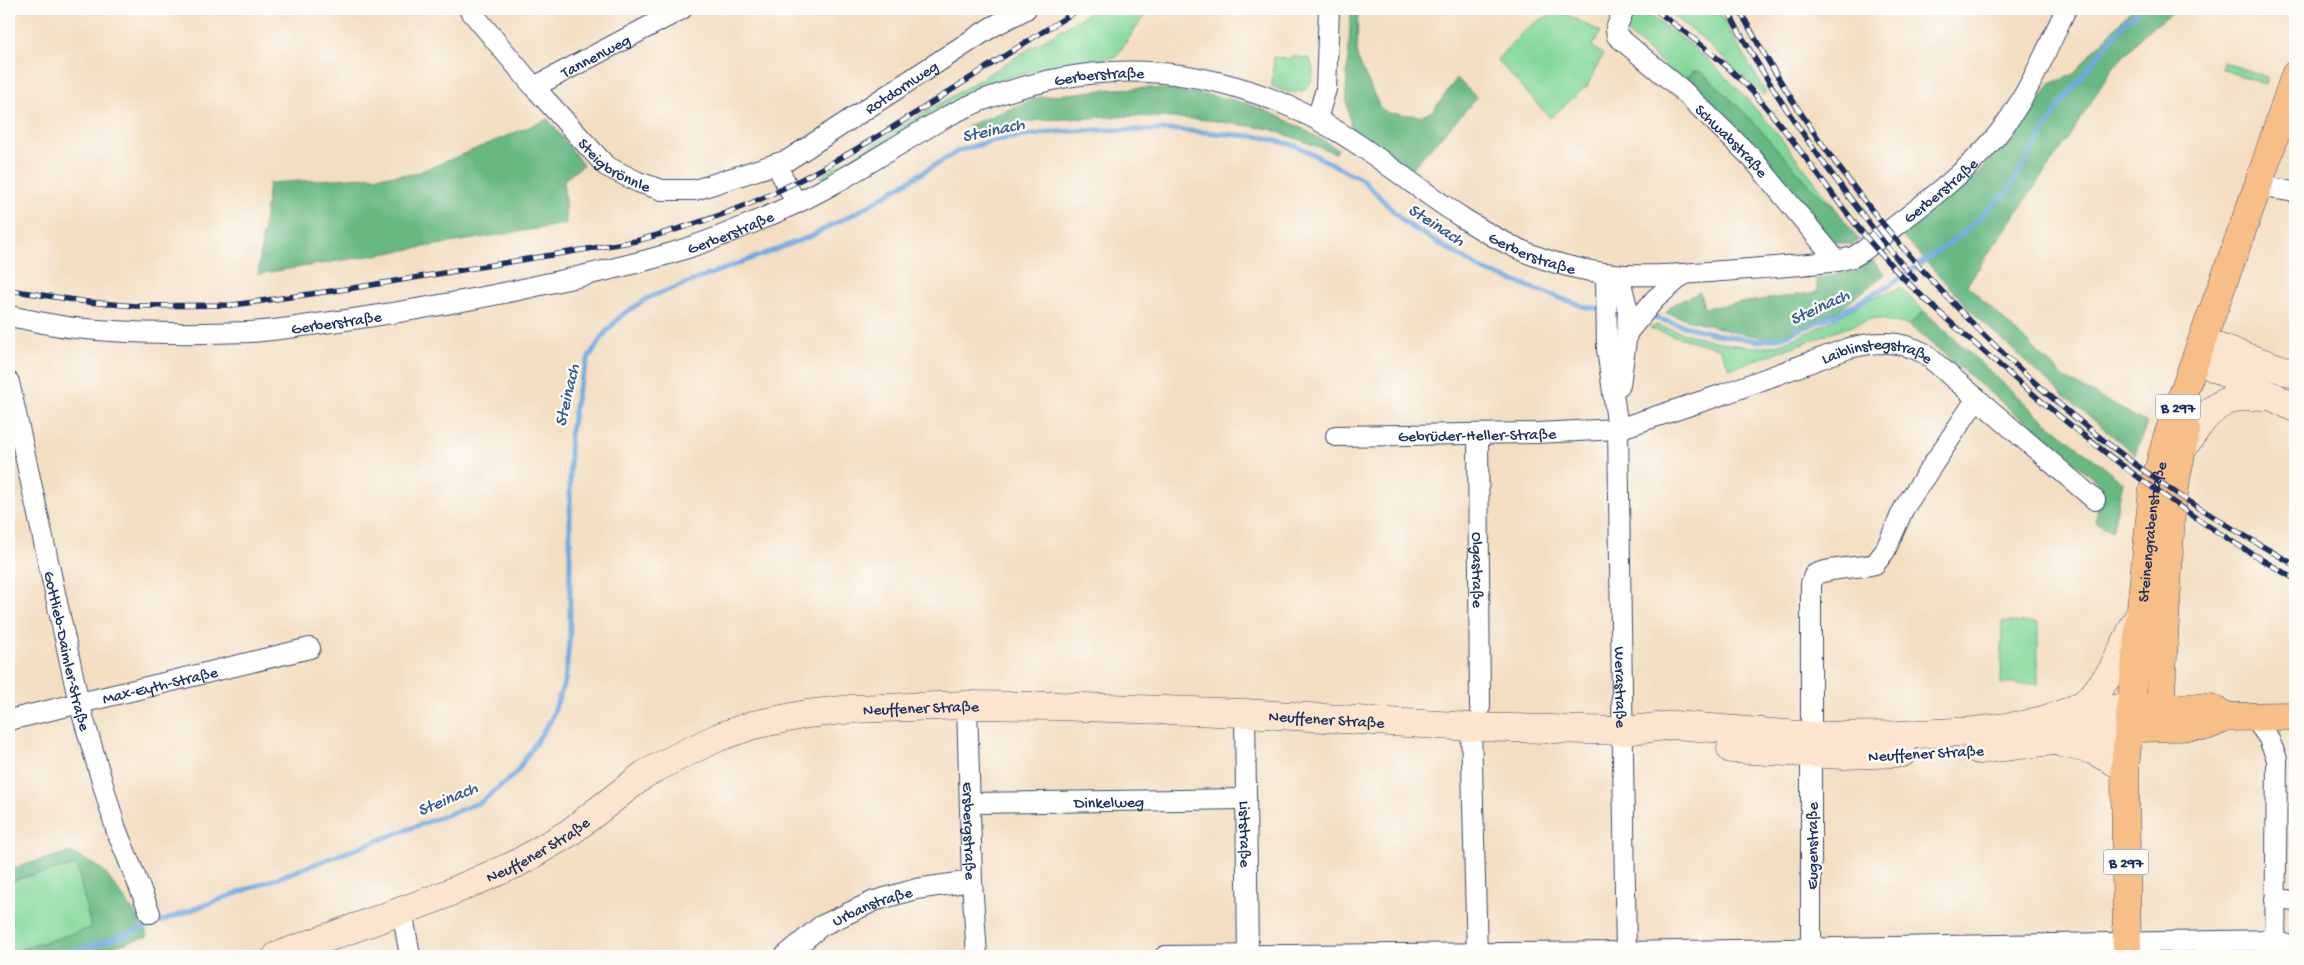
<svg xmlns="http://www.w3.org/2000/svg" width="2304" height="965" viewBox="0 0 2304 965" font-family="'Gochi Hand',sans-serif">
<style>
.green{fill:#81d79a;stroke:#4e837c}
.forest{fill:#68b882;stroke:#427470}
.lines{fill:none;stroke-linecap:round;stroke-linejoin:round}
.stream{stroke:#71a9e0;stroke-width:5}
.minor-casing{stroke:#3b496d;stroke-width:22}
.secondary-casing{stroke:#3b496d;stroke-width:29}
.primary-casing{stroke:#3b496d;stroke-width:29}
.minor{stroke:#fff;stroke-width:20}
.secondary{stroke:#fce5cf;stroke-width:28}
.primary{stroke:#f7be88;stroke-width:28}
.rail-casing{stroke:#1b2f5e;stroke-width:5.5}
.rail{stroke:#fdfcf7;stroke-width:4;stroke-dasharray:11;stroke-linecap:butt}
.labels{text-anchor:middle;stroke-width:4.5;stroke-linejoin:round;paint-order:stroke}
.shield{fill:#fdfcf7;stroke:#5f6c8c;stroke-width:1}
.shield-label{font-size:15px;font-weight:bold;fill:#1b2f5e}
.street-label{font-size:16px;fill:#1b2f5e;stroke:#fdfcf7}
.water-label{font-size:18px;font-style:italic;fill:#395a8c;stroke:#fdfcf7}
</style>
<rect width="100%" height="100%" fill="#fdfcf7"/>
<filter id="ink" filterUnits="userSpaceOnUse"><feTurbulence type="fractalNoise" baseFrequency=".02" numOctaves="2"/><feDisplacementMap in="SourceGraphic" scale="10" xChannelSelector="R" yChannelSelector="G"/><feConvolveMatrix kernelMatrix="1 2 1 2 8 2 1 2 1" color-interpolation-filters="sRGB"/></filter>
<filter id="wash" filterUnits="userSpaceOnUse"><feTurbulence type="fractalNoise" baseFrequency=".0096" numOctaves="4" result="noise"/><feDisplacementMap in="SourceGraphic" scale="20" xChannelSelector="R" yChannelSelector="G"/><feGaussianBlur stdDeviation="1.12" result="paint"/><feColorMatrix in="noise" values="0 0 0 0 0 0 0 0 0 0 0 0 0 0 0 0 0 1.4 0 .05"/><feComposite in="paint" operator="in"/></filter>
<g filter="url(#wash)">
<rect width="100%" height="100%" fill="#f3dec1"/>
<g class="green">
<path d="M 1095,9 L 1151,9 L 1147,12 L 1116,57 C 1074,63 1032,67 993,84 C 933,109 878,146 823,179 L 821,176 Z"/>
<path d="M 1632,9 C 1643,9 1650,16 1659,22 C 1731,69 1784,142 1836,209 L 1814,190 L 1746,114 L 1702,72 L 1694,71 L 1683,81 L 1627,33 L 1625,24 Z"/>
<polygon points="1664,9 1671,9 1685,15 1692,9 1717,9 1766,93 1763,95 1701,37"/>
<path d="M 1562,12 L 1601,32 L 1592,46 L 1603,55 L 1587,86 L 1550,118 L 1497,60 C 1515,39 1534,17 1562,12 Z"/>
<path d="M 1292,56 L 1310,59 C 1317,72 1312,92 1295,92 C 1287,93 1279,89 1272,86 L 1274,57 L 1291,59 Z"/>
<polygon points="2223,62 2267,77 2265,84 2221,69"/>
<path d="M 1900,288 L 1924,311 L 1909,325 L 1874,318 L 1730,369 L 1720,349 L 1650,329 L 1655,325 C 1686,333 1733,349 1764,347 C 1795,344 1840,315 1868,300 C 1878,295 1889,292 1900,288 Z"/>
<polygon points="2002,622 2038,623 2038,684 2001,684"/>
<polygon points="77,865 91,928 9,953 9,883 20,878"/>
</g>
<g class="forest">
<polygon points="1351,9 1358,9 1357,57 1380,108 1389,113 1421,116 1433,111 1457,78 1477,98 1411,169 1351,130 1346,94"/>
<polygon points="2132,9 2177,9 2144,34 2112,69 2067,140 1967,285 2066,379 2147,423 2135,454 2058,391 1976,316 1900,233 1979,173 2032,113 2050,84 2072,75"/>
<polygon points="1694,71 1702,72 1746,114 1814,190 1836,209 1859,240 1852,245 1833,241 1765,159 1683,81"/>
<path d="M 1151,88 C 1187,92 1225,95 1259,108 C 1287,119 1312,134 1338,149 L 1335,153 L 1270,129 L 1209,120 L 1136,116 L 1041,120 L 984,130 L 967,126 L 1040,97 L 1112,89 Z"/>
<polygon points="548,119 583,165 564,180 566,224 258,274 269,183 415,174"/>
<polygon points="1870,258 1885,274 1839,310 1777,337 1762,337 1733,332 1666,313 1672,305 1700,292 1704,308 1818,292 1816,279 1849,272"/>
<polygon points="1924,311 2039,416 2123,482 2112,531 2095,522 2102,486 1909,325"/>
<polygon points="71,852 103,870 140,920 148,936 83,956 9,956 9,953 91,928 77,865 20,878 9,883 9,869"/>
</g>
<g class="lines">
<g class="stream">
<polyline points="1647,316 1715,334 1759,341 1783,337 1839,313 1893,283 1962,234 2008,191 2062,102 2122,25 2140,9"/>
<polyline points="58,956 114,939 481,802 515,774 551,720 565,681 570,634 570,436 578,389 589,357 605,333 623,314 650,297 809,237 861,210 958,151 992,141 1052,132 1105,130 1177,130 1262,137 1297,146 1363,180 1405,223 1483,270 1585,307 1601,309"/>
</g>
</g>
</g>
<g filter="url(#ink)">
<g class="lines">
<g class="minor-casing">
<g id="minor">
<path id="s1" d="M 469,9 L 534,87 L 606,166 L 638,182 L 662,190 L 695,190 L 788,160 L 990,28 L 1026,9"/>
<path id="s2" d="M 1624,9 L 1616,29 L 1617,36 L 1681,89 L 1752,158 L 1837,261"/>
<path id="s3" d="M 534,87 L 682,9"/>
<polyline points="1317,119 1326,89 1329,9"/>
<polyline points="776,164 796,203"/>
<polyline points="2258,186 2295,192"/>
<path id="s4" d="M 1606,274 L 1607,349 L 1618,429 L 1626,956"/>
<polyline points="1619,275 1628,311 1627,333 1620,385"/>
<path id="s5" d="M 9,316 C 31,320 53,326 76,328 C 133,334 193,334 250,332 C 272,331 295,327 317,324 C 384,315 451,304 518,290 C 571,278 625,268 678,251 C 714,240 751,224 786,208 C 842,183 892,147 946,117 C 992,92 1060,74 1113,72 C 1200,68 1287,96 1359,145 C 1415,183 1467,228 1530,254 C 1600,281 1649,277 1721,271 C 1760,268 1798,266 1837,261 L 1853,257 L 1863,251 C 1908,215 1957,182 1994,139 C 2026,101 2045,53 2066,9"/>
<polyline points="1627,333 1655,299 1683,275"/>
<path id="s6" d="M 9,382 L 79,703 L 116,829 L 150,913"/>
<path id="s7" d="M 1478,434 L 1480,707"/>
<path id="s8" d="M 1336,436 L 1537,433 L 1618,429 L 1724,394 L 1849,348 C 1877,341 1898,340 1924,353 L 2095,500"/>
<path id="s9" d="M 967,705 L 972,881 L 977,956"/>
<path id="s10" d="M 1245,713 L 1248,956"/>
<polyline points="2253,716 2268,737 2277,759 2275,956"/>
<path id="s11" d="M 9,720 L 310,648"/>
<polyline points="1471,727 1477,956"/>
<path id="s12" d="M 970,803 L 1246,799"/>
<polyline points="2275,899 2295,901"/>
<polyline points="402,910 410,956"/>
<path id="s13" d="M 785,956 L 821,926 L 874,901 L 916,889 L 972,881"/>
<polyline points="1165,956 1626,952 2274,940 2295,948"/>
<path d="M 1811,956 L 1811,584 L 1814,575 C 1833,566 1855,569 1875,564 L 1885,551 L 1904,508 L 1977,398"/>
</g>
</g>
<g class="secondary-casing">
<g id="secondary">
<polyline points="2202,342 2295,374"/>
<polyline points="2209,365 2295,408"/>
<path d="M 2181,451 C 2208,410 2221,390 2275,397"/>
<polyline points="2071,711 2131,708"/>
<polyline points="2062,743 2092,750 2125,767"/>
<polyline points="1731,749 1844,755 1902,753"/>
<polyline points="1978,750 2053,741 2129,728"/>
<path id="s14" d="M 277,956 L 437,898 L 516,864 L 569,833 L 645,774 L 681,755 L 719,737 L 753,725 L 807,714 L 852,709 L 967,705 L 1056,706 L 1245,713 L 1471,727 L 1624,731 L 1674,725 L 1811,736 L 1899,735 L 1975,731 L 2023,725 L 2046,719 L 2070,711 L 2085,703 L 2094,694 L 2112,671 L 2139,615"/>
</g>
</g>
<g class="primary-casing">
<g id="primary">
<polyline points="2143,708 2211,708 2228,717"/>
<polyline points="2159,727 2171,515 2177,473 2186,430"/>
<polyline points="2141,728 2207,726 2228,717 2295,716"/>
<path id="s15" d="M 2127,956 L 2125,767 L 2153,489 L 2167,438 L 2258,186 L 2295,75"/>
</g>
</g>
<use href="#minor" class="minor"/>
<use href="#secondary" class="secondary"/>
<use href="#primary" class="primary"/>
<g class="rail-casing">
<g id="rail">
<path d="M 1654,9 C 1693,38 1734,68 1765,106 C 1808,157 1843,214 1889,263 C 1927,304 1971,340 2013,377 C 2102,454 2192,521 2295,579"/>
<path d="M 1727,9 C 1761,74 1802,135 1846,193 C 1869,223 1890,252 1915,279"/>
<path d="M 1739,9 C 1840,200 2005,380 2185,499 C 2221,522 2258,544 2295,565"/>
<path d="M 9,290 L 88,302 L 136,306 L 233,305 L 353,288 L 636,241 C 680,229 724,216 765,197 C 876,146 975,71 1080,9"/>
</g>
</g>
<use href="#rail" class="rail"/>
</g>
</g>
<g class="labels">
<g class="shield">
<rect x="2155.5" y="394.5" width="45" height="25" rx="4"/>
<rect x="2103.5" y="849.5" width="45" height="25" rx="4"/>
</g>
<g class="shield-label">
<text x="2178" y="412">B 297</text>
<text x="2126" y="867">B 297</text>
</g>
<g class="street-label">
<text dy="6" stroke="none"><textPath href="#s3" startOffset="69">Tannenweg</textPath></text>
<text dy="6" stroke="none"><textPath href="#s5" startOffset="1139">Gerberstraße</textPath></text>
<text dy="6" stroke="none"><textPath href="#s1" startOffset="535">Rotdornweg</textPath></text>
<text dy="6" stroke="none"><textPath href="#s2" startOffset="184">Schwabstraße</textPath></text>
<text dy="6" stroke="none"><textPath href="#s1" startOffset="215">Steigbrönnle</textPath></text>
<text dy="6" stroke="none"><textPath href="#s5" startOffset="2054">Gerberstraße</textPath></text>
<text dy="6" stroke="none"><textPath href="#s5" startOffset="734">Gerberstraße</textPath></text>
<text dy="6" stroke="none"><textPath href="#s5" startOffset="1619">Gerberstraße</textPath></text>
<text dy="6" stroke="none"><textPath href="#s5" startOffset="329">Gerberstraße</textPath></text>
<text dy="6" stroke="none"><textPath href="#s8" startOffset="556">Laiblinstegstraße</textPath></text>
<text dy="6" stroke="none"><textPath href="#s8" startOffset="141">Gebrüder-Heller-Straße</textPath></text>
<text dy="6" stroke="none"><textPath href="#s15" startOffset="426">Steinengrabenstraße</textPath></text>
<text dy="6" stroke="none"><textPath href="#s7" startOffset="136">Olgastraße</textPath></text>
<text dy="6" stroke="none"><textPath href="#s6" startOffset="275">Gottlieb-Daimler-Straße</textPath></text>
<text dy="6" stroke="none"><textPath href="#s11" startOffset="155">Max-Eyth-Straße</textPath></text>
<text dy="6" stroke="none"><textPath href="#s4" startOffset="414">Werastraße</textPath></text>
<text dy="6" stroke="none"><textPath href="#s14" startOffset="702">Neuffener Straße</textPath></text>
<text dy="6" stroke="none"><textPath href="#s14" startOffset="1108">Neuffener Straße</textPath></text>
<text transform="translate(1926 752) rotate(-3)" y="6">Neuffener Straße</text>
<text dy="6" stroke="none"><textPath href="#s12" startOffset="139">Dinkelweg</textPath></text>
<text dy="6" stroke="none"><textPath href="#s9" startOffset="126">Ersbergstraße</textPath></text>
<text dy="6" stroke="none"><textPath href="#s10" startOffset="121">Liststraße</textPath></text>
<text transform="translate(1811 846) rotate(-90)" y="6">Eugenstraße</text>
<text dy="6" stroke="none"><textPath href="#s14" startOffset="282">Neuffener Straße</textPath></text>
<text dy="6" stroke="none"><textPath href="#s13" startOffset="102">Urbanstraße</textPath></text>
</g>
<g class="water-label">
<text transform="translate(993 129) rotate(-12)" y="6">Steinach</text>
<text transform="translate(1437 224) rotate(33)" y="6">Steinach</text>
<text transform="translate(1819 306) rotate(-25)" y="6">Steinach</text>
<text transform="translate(566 395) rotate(-77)" y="6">Steinach</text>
<text transform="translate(447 798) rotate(-23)" y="6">Steinach</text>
</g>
</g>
<rect width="2304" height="965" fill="none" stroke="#fdfcf7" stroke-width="30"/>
</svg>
